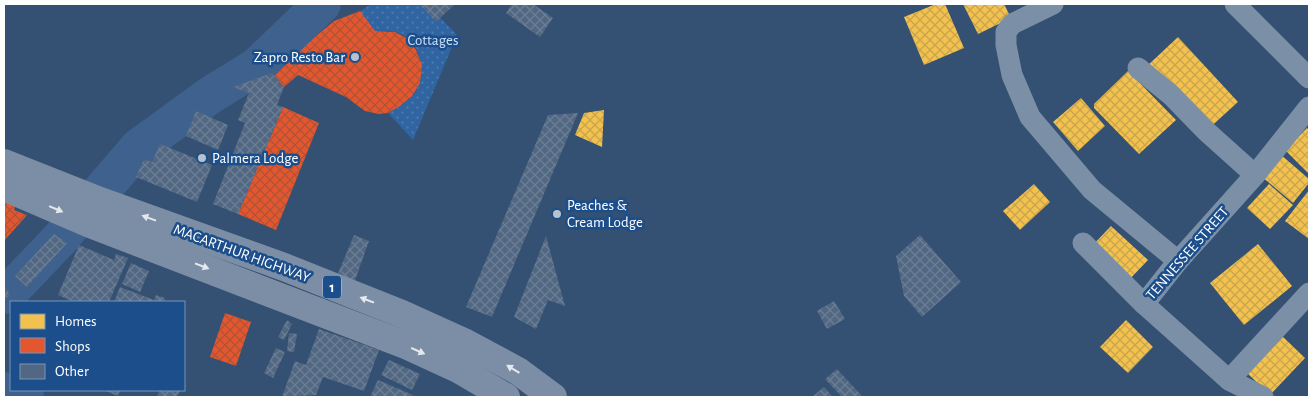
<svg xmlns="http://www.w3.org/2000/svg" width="1313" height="401" viewBox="0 0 1313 401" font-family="'Alegreya Sans',sans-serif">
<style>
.garden{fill:url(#garden-dots)}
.homes{fill:url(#homes-cross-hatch)}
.shops{fill:url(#shops-cross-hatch)}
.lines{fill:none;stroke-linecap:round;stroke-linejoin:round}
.river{stroke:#3e628d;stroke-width:38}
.building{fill:url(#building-cross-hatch)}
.minor{stroke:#7b90a6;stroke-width:21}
.trunk{stroke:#7b8ea5;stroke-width:28}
.oneway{fill:#e5e8ed}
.poi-dot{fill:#b8c2ce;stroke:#1b4e8b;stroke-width:2}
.labels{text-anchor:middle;stroke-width:5;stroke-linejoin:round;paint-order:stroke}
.shield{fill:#1b4e8b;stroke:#bbcadc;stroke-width:1}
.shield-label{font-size:14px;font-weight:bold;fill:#fff}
.park-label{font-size:15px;fill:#cce1f9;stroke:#1b4e8b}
.poi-label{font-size:15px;fill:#fff;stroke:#1b4e8b;text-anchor:start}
.street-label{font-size:15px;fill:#fff;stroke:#1b4e8b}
</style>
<defs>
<pattern id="garden-dots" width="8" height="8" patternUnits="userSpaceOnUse" patternTransform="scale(1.25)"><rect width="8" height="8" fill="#3065a2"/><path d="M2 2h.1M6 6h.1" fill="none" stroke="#4f7cb0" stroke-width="1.8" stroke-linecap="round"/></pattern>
<pattern id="homes-cross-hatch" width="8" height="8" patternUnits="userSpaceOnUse" patternTransform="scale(1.25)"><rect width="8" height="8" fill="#f2c14e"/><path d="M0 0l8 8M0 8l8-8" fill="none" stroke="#c8a44e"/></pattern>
<pattern id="shops-cross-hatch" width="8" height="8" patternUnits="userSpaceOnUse" patternTransform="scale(1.25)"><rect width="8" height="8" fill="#e4572e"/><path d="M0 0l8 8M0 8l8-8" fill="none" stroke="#af5338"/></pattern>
<pattern id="building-cross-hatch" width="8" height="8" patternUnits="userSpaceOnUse" patternTransform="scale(1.25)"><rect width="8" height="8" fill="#516782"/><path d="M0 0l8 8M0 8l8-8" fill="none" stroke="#6b7e95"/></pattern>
</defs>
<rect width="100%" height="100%" fill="#345072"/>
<path class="garden" d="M 371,4 L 427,4 L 457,35 L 413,140 L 388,113 C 396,108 406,103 413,95 C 428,75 422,39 395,32 C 389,30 381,31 375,31 L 359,12 Z"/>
<g class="homes">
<polygon points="936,4 945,4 964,48 924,65 904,17"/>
<polygon points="963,4 1004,4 1011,18 978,34"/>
<polygon points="1178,37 1238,102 1206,131 1146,67"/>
<polygon points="1128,71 1176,120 1139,154 1094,108 1094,104"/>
<polygon points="1081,98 1105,126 1078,151 1053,122"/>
<polygon points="604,110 602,147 575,135 584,113"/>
<polygon points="1307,128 1309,130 1309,174 1285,150"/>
<polygon points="1280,154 1309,179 1309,183 1293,203 1261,176"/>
<polygon points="1034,184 1050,202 1020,230 1003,211"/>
<polygon points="1269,184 1293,205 1270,229 1247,208"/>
<polygon points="1309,190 1309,239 1285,221"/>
<polygon points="1111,226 1148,260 1127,282 1091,247"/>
<polygon points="1258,244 1292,286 1244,325 1210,283"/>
<polygon points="1126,320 1153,347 1128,373 1100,347"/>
<polygon points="1281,335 1305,358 1270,395 1246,372"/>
</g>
<g class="shops">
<polygon points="360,11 375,31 395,32 408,39 416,50 422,65 420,83 412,96 400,106 388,113 378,114 365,111 346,97 298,75 284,87 272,73 334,21"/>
<polygon points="283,107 319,123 276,230 238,214"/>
<polygon points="4,202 15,206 14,210 27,215 4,241"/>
<polygon points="225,313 251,322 236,366 210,357"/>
</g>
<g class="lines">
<g class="river">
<polyline points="4,295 15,286 59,240 139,147 209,96 256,67 322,4"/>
<polyline points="4,391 25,397"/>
</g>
</g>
<g class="building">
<polygon points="419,4 455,4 436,22"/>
<polygon points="512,4 533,4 553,18 540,37 506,13"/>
<polygon points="272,73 284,87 277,105 283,107 238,214 213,204 245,123 238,120 249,93 233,87"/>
<polygon points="196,111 228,125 218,150 186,136"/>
<polygon points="578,113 492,317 466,307 548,115"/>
<polygon points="160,144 212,165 197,202 136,177 144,159 152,162"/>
<polygon points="54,234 67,243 27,287 15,276"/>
<polygon points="354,235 369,241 354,283 337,276"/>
<polygon points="920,235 961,282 922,317 904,296 896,256"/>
<polygon points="546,236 565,306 548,300 536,329 514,317"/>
<polygon points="79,245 114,260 116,254 128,258 109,302 74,302 58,295"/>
<polygon points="131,263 149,271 140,292 122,284"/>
<polygon points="4,285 10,295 4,299"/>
<polygon points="120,287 154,300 156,295 165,298 165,302 114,302"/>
<polygon points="834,301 845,319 827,329 817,311"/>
<polygon points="287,320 292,324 284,340 278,337"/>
<polygon points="319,329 379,350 364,391 323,377 316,395 282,397 295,361 306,365"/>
<polygon points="289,333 297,334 294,352 287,351"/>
<polygon points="276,348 285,352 273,378 264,373"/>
<polygon points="389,360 420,374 412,390 381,375"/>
<polygon points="837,369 863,397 842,397 825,379"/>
<polygon points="378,380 413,395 412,397 370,397"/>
<polygon points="824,387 833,397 812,397"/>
<polygon points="103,390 121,390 118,396"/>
<polygon points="160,390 181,390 177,397 160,397 157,396"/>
</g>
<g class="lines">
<g class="minor">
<polyline points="1053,4 1012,24 1006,32 1006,45 1012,75 1030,117 1092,190 1178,261"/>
<polyline points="1235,4 1309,78"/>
<polyline points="1138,68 1171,95 1206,131 1255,175"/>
<polyline points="1083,243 1144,304"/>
<polyline points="1229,380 1309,293"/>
<polyline points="1263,397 1229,380 1144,304 1178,261 1255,175 1309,107"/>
</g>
<g class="trunk">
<polyline points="4,163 100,201 284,267 402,314 466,343 518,371 553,397"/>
<polyline points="4,187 90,224 408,346 458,369 506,397"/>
</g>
</g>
<defs><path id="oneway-solid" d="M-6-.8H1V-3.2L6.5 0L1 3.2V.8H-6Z" transform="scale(1.25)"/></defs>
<g class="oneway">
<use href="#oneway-solid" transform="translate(56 209) rotate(23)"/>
<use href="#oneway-solid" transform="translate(149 218) rotate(-160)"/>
<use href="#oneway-solid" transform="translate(202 266) rotate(21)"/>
<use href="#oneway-solid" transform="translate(367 300) rotate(-159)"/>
<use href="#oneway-solid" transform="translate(418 351) rotate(24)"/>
<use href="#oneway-solid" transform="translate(513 369) rotate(-149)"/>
</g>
<g class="poi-dot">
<circle cx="355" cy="57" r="5"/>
<circle cx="202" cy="158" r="5"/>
<circle cx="557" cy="214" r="5"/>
</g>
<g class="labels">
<rect class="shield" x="323" y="275.5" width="18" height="23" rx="4"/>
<g class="shield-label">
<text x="332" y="292">1</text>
</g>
<g class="park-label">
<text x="433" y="45">Cottages</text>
</g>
<g class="poi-label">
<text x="345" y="62" text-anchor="end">Zapro Resto Bar</text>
<text x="212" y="163">Palmera Lodge</text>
<text x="567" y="210">Peaches &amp;<tspan x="567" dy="17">Cream Lodge</tspan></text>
</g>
<g class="street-label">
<text transform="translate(242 253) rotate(20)" y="5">MACARTHUR HIGHWAY</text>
<text transform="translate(1187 253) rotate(-49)" y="5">TENNESSEE STREET</text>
</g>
</g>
<rect width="1313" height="401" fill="none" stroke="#ffffff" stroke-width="10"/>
<rect x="10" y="301" width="175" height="90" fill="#1b4e8b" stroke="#7695b9"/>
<rect x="20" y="314" width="25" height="15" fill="#f2c14e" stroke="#7695b9"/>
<text x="55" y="326" font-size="15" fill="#ffffff">Homes</text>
<rect x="20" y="338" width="25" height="15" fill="#e4572e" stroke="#7695b9"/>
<text x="55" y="351" font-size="15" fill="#ffffff">Shops</text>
<rect x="20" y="364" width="25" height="15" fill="#516782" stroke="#7695b9"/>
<text x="55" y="376" font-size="15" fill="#ffffff">Other</text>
</svg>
